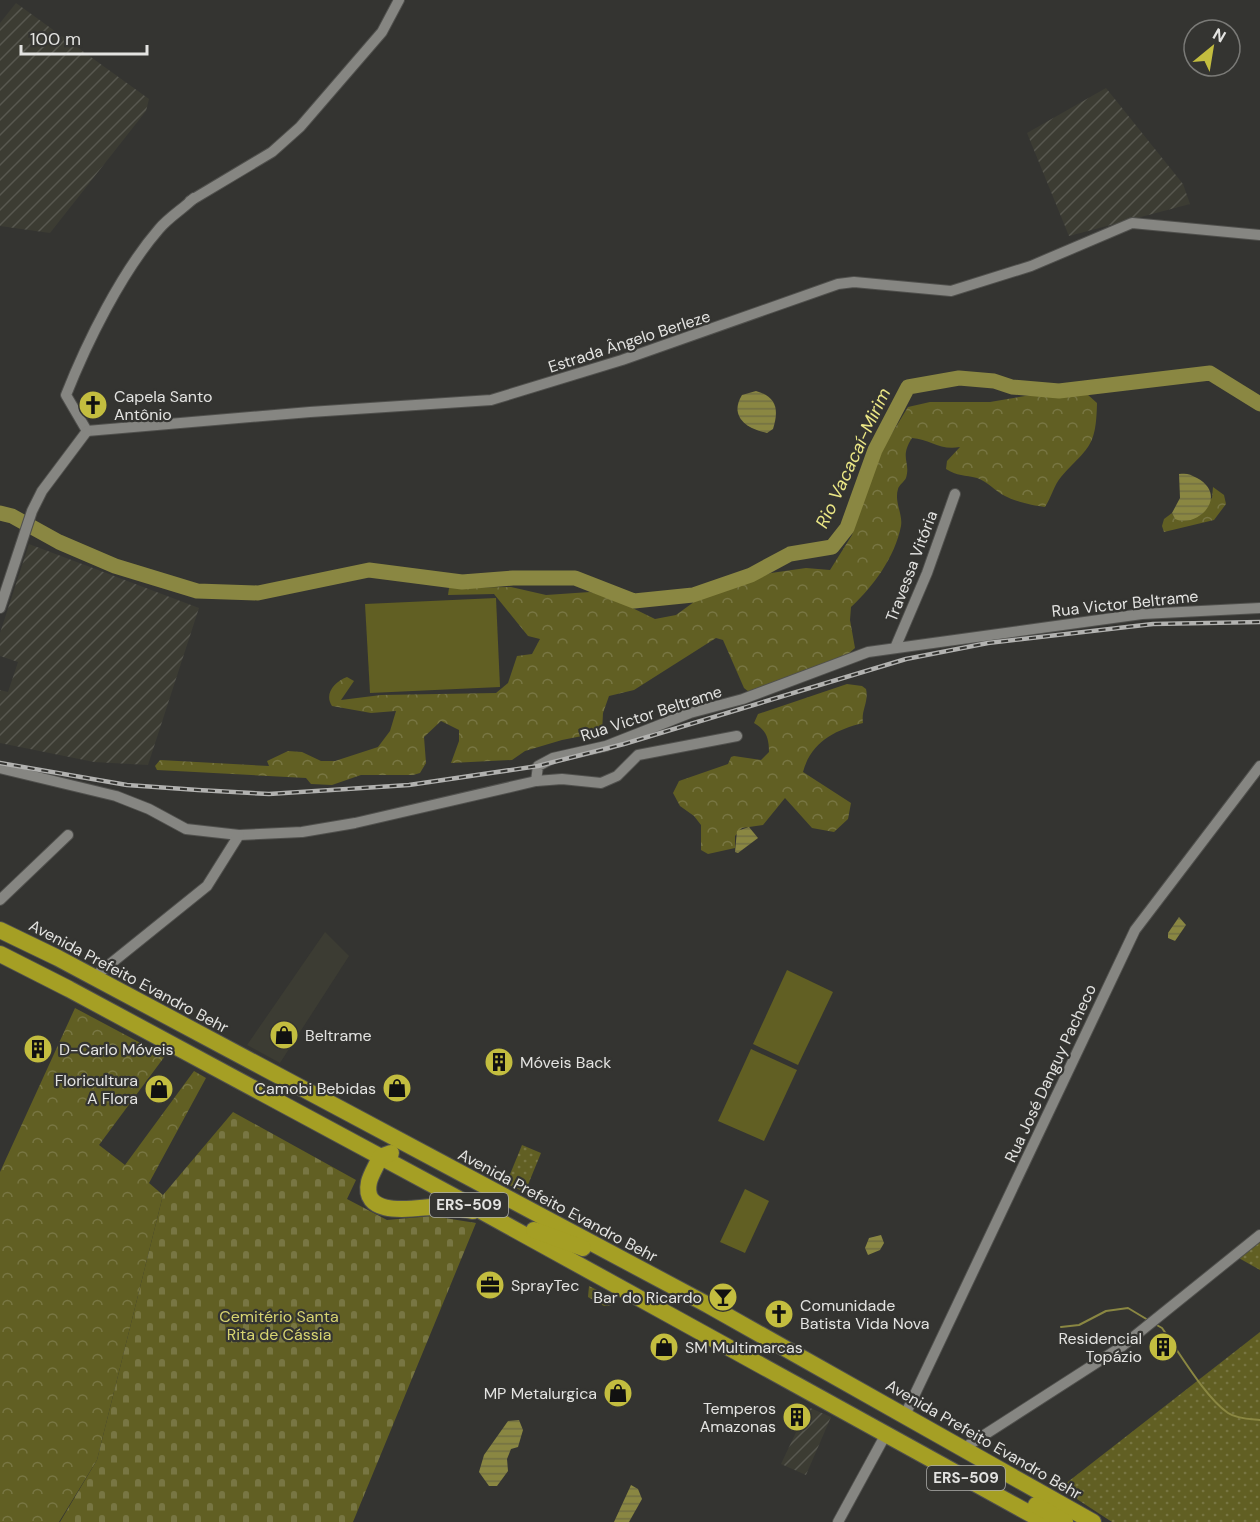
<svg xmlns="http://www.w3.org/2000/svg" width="1260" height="1522" viewBox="0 0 1260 1522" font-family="'DM Sans',sans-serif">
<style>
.built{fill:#3c3c33}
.industrial{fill:url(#industrial-furrows)}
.grass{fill:url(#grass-dots)}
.forest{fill:url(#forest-crowns)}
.cemetery{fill:url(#cemetery-stones)}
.garden{fill:#615f23}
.water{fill:url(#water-rules)}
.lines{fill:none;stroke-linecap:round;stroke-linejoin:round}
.stream{stroke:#8a8742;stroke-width:2}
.river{stroke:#8a8742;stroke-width:15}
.minor-casing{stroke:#50504d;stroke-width:12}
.highway-casing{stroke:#50504d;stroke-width:18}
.minor{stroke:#868682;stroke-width:10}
.highway{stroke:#a59f24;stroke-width:16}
.rail-casing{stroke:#b2b2b0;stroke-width:4.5}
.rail{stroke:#343431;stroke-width:2;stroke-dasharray:7;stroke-linecap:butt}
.labels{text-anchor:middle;stroke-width:4.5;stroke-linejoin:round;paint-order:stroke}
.shield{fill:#343431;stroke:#aeaeac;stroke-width:1.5}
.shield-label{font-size:15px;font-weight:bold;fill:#e3e3e1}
.street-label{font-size:16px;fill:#e3e3e1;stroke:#343431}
.poi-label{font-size:16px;fill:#e3e3e1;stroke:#343431;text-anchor:start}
.park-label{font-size:16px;fill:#d7d471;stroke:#343431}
.water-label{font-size:18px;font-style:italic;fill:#ebe785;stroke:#343431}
</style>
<defs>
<pattern id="industrial-furrows" width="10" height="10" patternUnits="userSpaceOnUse" patternTransform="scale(1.5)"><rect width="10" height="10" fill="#3c3c33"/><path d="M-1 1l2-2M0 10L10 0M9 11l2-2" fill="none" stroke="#585850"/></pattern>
<pattern id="grass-dots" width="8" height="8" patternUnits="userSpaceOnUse" patternTransform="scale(1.5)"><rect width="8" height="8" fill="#615f23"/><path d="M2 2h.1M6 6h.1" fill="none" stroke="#787643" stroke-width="1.8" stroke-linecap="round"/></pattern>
<pattern id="forest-crowns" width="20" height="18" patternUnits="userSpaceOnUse" patternTransform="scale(1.5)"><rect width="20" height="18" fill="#615f23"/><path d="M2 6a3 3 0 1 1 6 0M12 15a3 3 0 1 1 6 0" fill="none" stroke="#787643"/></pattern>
<pattern id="cemetery-stones" width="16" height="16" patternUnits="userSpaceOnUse" patternTransform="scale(1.5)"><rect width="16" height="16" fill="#615f23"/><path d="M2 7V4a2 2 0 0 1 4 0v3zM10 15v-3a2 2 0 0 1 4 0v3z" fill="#787643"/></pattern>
<pattern id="water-rules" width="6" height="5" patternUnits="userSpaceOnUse" patternTransform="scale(1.5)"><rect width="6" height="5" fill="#8a8742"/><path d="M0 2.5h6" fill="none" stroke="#727043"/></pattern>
</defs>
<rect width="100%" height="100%" fill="#343431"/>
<polygon class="built" points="325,932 349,956 280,1063 247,1045"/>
<g class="industrial">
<polygon points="16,3 149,99 146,111 50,233 0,226 0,23"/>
<polygon points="1106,88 1183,184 1190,204 1069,236 1027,133"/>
<polygon points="29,544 199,608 148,765 94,762 0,743 0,690 8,692 18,662 0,656 0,633"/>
<polygon points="808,1407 831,1417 806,1475 781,1464"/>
</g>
<g class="grass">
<polygon points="522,1145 541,1153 525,1192 506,1184"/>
<polygon points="1260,1238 1260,1270 1237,1257"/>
<polygon points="589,1286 607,1295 612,1305 604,1306 588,1297"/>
<polygon points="1260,1332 1260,1522 1112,1522 1060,1488"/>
</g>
<g class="forest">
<path d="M 1087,394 L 1097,403 C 1096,448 1089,446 1061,477 C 1054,485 1051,498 1045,507 C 1034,506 1014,501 1005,496 C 995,491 987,481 977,478 C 965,475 957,476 946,469 L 947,461 L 960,447 C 940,451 930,439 912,438 C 899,458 911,462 906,478 C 904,482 899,485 898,489 C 894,502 903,514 901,526 C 895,557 873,587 851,607 L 850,620 L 855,648 L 847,655 L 749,692 L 744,688 L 723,640 L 716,638 L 634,690 L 609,696 L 603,713 L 602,732 L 562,740 L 525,751 L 512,760 L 451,763 L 459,741 L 459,730 L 441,721 L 424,737 L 426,763 L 420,773 L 413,775 L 361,775 L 332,785 L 311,784 L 306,778 L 157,770 L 155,766 L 160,760 L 269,766 L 267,761 L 288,751 L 302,752 L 321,761 L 335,761 L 378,747 L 390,731 L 396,711 L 371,713 L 332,706 C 324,694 334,682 347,677 L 354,681 L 341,700 L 381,695 L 496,693 L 508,683 L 517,656 L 532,654 L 540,639 L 528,636 L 494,594 L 448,595 L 449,588 L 511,587 L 546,595 L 590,592 L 610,597 L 655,619 L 676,615 L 698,599 L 771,573 L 806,568 L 830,570 L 852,535 L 877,458 L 908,407 L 930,402 L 990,402 L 1025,396 Z"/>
<polygon points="1213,487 1224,495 1226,504 1214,520 1164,532 1162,526 1164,519 1172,513 1175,519 1212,498"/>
<path d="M 847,684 L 862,686 L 866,689 C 869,702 861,710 863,723 C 835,730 811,742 803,772 L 851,803 L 848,819 L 834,832 L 812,828 L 785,798 L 763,825 L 742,828 L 735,836 L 735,848 L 708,854 L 701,850 L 701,825 L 694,816 L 680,806 L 673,793 L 679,781 L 728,764 L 731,757 L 734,756 L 761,760 L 769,752 C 769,738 766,730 754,723 L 758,714 Z"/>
<polygon points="75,1008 165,1056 99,1145 125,1165 194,1071 206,1078 149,1183 163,1195 97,1460 59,1522 0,1522 0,1172"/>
</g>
<polygon class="cemetery" points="233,1112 356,1180 347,1199 387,1220 432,1216 476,1223 353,1522 60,1522 97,1460 163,1195"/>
<g class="garden">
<polygon points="496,598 500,687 370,693 365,604"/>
<polygon points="787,970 833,992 798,1065 753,1044"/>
<polygon points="751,1049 797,1070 764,1141 718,1121"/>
<polygon points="745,1189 769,1201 745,1253 720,1242"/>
</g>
<g class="water">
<path d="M 756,391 C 777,397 779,410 773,429 L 767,433 C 746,429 729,416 742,395 Z"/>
<path d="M 1179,474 C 1187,473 1190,474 1197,478 C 1230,496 1197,529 1175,519 L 1172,513 L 1180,498 Z"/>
<polygon points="749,827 758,838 738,853 735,852 737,831"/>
<polygon points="1179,917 1186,925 1175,941 1168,938 1168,933"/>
<polygon points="881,1235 884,1243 880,1250 868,1255 865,1248 869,1238"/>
<polygon points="519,1420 523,1430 518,1447 511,1449 507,1459 508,1471 497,1486 489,1486 479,1472 484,1455 508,1421"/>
<polygon points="631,1485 638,1489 642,1499 629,1522 614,1522"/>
</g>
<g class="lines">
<g class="stream">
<path d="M 1155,1324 L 1162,1328 C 1179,1352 1205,1397 1228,1413 C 1237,1419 1250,1419 1260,1420"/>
<polyline points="1061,1327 1079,1325 1106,1311 1128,1308 1148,1320"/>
</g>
<polyline class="river" points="0,513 12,516 59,542 115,566 197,591 258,593 369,570 462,582 513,578 575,578 634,601 693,595 751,575 790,554 832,547 847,528 875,450 908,387 959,378 994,381 1012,387 1059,391 1210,373 1260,404"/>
<g class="minor-casing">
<g id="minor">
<polyline points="190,201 272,152 300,127 382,32 399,0"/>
<polyline points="87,431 310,412 491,400 622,360 838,284 854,282 951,291 1031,266 1132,223 1260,235"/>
<path d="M 87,431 L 66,395 C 87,342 121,273 159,229 C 169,217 183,209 194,198"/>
<polyline points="0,608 32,511 42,491 87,431"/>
<polyline points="895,648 927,573 955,494"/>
<polyline points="0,768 116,796 149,809 186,829 239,835 302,832 355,823 536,781 562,779 601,783 617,776 638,755 737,736"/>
<polyline points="536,781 538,766 553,758 606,746 690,713 743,699 868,652 1142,614 1260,608"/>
<polyline points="0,900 68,835"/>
<polyline points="94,977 207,886 239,835"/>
<polyline points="905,1415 1135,930 1260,766"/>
<polyline points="964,1448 1121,1347 1260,1235"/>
<polyline points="838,1522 886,1434"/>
</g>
</g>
<g class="highway-casing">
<g id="highway">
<polyline points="0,930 58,958 708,1305 1093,1522"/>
<polyline points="0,954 69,989 483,1212 1045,1522"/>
<path d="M 391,1153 L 380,1157 C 377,1165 371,1174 369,1182 C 361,1218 414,1208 431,1207 C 445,1206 459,1209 473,1211"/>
<polyline points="534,1230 583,1248"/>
<polyline points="1036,1505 1065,1522"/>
</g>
</g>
<use href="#minor" class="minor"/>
<use href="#highway" class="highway"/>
<g class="rail-casing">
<polyline id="rail" points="0,763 127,785 198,790 269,794 409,785 538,766 624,744 906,659 988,643 1153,624 1260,622"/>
</g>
<use href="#rail" class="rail"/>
</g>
<defs>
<g id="church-disc" transform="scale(1.5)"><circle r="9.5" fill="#c3bd3f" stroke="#343431"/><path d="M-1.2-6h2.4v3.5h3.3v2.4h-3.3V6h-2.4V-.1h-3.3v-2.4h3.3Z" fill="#111"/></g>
<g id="shop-disc" transform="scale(1.5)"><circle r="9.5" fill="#c3bd3f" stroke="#343431"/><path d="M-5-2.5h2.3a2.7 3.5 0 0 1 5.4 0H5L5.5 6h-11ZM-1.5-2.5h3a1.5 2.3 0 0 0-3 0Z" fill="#111"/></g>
<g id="building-disc" transform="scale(1.5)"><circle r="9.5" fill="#c3bd3f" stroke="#343431"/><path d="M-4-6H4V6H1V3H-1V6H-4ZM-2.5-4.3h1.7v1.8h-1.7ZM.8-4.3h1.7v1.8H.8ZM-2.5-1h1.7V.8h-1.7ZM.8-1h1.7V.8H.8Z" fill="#111"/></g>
<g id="office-disc" transform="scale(1.5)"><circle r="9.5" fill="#c3bd3f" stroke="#343431"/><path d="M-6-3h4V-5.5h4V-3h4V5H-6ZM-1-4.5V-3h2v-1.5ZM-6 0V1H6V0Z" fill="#111"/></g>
<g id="bar-disc" transform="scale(1.5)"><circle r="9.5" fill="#c3bd3f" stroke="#343431"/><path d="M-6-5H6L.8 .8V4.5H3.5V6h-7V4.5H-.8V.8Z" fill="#111"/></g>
</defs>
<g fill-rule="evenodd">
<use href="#church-disc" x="93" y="405"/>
<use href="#shop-disc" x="284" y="1035"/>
<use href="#building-disc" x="38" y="1049"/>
<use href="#building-disc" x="499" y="1062"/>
<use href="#shop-disc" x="397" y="1088"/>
<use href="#shop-disc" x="159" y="1089"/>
<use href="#office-disc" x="490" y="1285"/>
<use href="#bar-disc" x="723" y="1297"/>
<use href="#church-disc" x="779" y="1314"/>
<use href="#shop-disc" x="664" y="1347"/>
<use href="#building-disc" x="1163" y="1347"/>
<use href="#shop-disc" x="618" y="1393"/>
<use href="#building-disc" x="797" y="1417"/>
</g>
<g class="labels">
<g class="shield">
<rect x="430" y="1193" width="78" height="24" rx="4.5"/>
<rect x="927" y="1466" width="78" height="24" rx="4.5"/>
</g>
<g class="shield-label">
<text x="469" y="1210">ERS-509</text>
<text x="966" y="1483">ERS-509</text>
</g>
<g class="street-label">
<text transform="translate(629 341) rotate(-18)" y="6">Estrada Ângelo Berleze</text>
<text transform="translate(911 566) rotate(-69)" y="6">Travessa Vitória</text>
<text transform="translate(1125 603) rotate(-6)" y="6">Rua Victor Beltrame</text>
<text transform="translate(651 713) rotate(-18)" y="6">Rua Victor Beltrame</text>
<text transform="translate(129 976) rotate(28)" y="6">Avenida Prefeito Evandro Behr</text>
<text transform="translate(1050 1073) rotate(-65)" y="6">Rua José Danguy Pacheco</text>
<text transform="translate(558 1205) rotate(28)" y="6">Avenida Prefeito Evandro Behr</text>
<text transform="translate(984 1439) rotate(30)" y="6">Avenida Prefeito Evandro Behr</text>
</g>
<g class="poi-label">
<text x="114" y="402">Capela Santo<tspan x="114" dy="18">Antônio</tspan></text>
<text x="305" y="1041">Beltrame</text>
<text x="59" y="1055">D-Carlo Móveis</text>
<text x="520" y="1068">Móveis Back</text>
<text x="138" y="1086" text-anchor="end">Floricultura<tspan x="138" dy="18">A Flora</tspan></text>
<text x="376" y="1094" text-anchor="end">Camobi Bebidas</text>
<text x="511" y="1291">SprayTec</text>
<text x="702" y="1303" text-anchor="end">Bar do Ricardo</text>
<text x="800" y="1311">Comunidade<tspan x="800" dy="18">Batista Vida Nova</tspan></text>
<text x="1142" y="1344" text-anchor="end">Residencial<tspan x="1142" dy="18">Topázio</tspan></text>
<text x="685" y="1353">SM Multimarcas</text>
<text x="597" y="1399" text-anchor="end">MP Metalurgica</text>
<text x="776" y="1414" text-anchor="end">Temperos<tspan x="776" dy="18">Amazonas</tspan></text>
</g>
<g class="park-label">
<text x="279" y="1322">Cemitério Santa<tspan x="279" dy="18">Rita de Cássia</tspan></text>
</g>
<g class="water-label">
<text transform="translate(853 458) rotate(-65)" y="6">Rio Vacacaí-Mirim</text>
</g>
</g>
<g transform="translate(1212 48) rotate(30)"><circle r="28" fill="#343431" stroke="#7a7a77" stroke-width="1.5"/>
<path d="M0-4.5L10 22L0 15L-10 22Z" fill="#c3bd3f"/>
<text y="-9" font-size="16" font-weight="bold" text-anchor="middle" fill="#e3e3e1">N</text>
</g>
<path d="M21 45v9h126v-9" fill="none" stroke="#e3e3e1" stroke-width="3"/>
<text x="30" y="45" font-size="18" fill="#e3e3e1" stroke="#343431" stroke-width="4.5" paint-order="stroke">100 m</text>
</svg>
